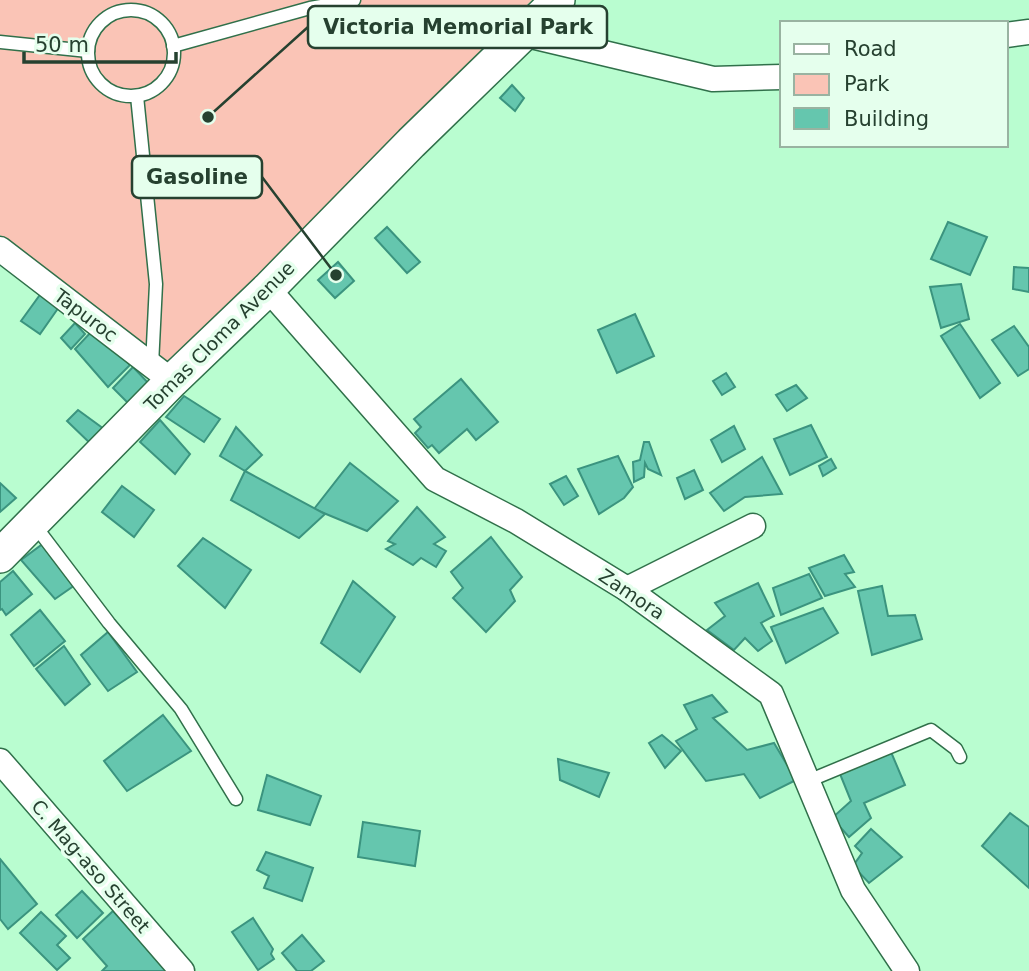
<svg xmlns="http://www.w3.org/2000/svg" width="1029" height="971" viewBox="0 0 1029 971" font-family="'DejaVu Sans',sans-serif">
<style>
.green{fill:#fac4b6}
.building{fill:#65c6ae;stroke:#3b947f;stroke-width:2}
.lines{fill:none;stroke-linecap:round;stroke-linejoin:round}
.lane-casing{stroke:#30704a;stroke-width:15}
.street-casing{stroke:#30704a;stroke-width:27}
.secondary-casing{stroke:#30704a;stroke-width:36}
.lane{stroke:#fff;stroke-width:12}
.street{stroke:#fff;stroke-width:24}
.secondary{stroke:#fff;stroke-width:33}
.labels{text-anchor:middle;stroke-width:7;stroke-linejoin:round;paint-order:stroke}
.street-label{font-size:19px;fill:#264130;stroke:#e5ffed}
.leader{fill:none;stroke:#264130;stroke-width:2.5}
.callout-dot{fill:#264130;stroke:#e5ffed;stroke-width:2.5}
.callout{fill:#e5ffed;stroke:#264130;stroke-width:2.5}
.callout-label{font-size:21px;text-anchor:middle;font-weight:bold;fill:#264130}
</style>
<rect width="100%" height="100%" fill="#b9fdd0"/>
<polygon class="green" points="0,0 532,0 172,367 0,235"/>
<g class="building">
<polygon points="512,85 524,98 515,111 500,98"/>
<polygon points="948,222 987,237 970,275 931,259"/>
<polygon points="387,227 420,262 407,273 375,238"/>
<polygon points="338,262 354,281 335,298 318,280"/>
<polygon points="1014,267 1029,268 1029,292 1013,289"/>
<polygon points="961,284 969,319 941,328 930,287"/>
<polygon points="42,292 59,307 40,334 21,321"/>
<polygon points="635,314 654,356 617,373 598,330"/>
<polygon points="75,323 85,334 71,349 61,338"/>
<polygon points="960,324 1000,383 980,398 941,336"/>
<polygon points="1014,326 1029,347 1029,369 1018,376 992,340"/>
<polygon points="92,331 107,340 130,365 108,387 75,349"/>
<polygon points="133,367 153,388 134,409 113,388"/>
<polygon points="726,373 735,387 722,395 713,381"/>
<polygon points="461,379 498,422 476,440 467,429 439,453 432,445 428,448 415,433 421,427 414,419"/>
<polygon points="796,385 807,398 787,411 776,395"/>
<polygon points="184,396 220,419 204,442 166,417"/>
<polygon points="78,410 108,432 95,448 67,421"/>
<polygon points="160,420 190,454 175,474 140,442"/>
<polygon points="811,425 827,457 790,475 774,439"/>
<polygon points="734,426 745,449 722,462 711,440"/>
<polygon points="236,427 262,455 245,471 220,456"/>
<polygon points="644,442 649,442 661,475 648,469 645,463 644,477 634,482 633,462 640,460"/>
<polygon points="618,456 633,487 624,498 599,514 578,469"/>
<polygon points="762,457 782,494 745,497 724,511 710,493"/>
<polygon points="831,459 836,468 823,476 819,466"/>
<polygon points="350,463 398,501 367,531 314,509"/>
<polygon points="694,470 703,490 685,499 677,478"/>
<polygon points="245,471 325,514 299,538 231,500"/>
<polygon points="566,476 578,496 564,505 550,484"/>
<polygon points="0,483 16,498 0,512"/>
<polygon points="122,486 154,510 134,537 102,512"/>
<polygon points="417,507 445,537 434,544 446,551 436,567 421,558 413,565 386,549 395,544 388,541"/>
<polygon points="491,537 522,577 510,590 515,601 486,632 453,598 463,588 451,572"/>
<polygon points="203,538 251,570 225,608 178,566"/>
<polygon points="44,543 75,585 55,599 21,560"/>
<polygon points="844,555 854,572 845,574 855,587 825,596 809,568"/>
<polygon points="13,571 32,594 6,615 2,609 0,610 0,582"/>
<polygon points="809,574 822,598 781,615 773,588"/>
<polygon points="353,581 395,617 360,672 321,643"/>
<polygon points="758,583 774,616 761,623 772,641 758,651 745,638 734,650 707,630 725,616 715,603"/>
<polygon points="882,586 888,616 915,615 922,639 872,655 858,591"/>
<polygon points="823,608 838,633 786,663 771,627"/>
<polygon points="40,610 65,641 34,666 11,635"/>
<polygon points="108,632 137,672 108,691 81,655"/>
<polygon points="64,646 90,684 65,705 36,669"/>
<polygon points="712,695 727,712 713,718 747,750 774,743 796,780 760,798 744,774 706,781 676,741 697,729 684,705"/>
<polygon points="163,715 191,751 127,791 104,761"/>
<polygon points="662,735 681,751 665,768 649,743"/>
<polygon points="891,752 905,785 864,803 871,818 849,837 832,818 851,801 840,774"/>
<polygon points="558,759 609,773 599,797 560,780"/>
<polygon points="267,775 321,796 310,825 258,810"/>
<polygon points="1010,813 1029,827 1029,888 982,846"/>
<polygon points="363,822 420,831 415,866 358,857"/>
<polygon points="871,829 902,857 869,883 853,866 862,853 855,846"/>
<polygon points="266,852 313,868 302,901 264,888 269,876 257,870"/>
<polygon points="0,859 37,904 8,929 0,919"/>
<polygon points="82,891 103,913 77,938 56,915"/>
<polygon points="113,911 168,971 102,971 107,966 83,939"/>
<polygon points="41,912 66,936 57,945 70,958 57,970 20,933"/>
<polygon points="253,918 273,949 271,954 274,959 258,970 232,932"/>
<polygon points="302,935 324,961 311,971 297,971 282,953"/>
</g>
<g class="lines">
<g class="lane-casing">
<g id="lane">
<circle cx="131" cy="53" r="43"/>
<polyline points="0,42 88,51"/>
<polyline points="173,46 310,8 354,0"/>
<polyline points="137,96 156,284 152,365"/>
<polyline points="33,523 109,623 181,709 236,799"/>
<polyline points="808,781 931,730 956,749 960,757"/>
</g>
</g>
<g class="street-casing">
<g id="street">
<polyline points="523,34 713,79 782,77"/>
<polyline points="1006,35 1029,32"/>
<polyline points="0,249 172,381"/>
<polyline points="268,289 435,479 516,521 627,589 771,694 853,890 907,971"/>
<polyline points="627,589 753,526"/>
<polyline points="0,761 182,971"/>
</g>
</g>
<g class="secondary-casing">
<polyline id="secondary" points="0,556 172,381 268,289 411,143 558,0"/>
</g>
<use href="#lane" class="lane"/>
<use href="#street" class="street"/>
<use href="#secondary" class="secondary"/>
</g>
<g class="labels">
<g class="street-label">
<text transform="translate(86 315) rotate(37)" y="7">Tapuroc</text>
<text transform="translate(219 336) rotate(-45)" y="7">Tomas Cloma Avenue</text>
<text transform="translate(632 594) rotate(34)" y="7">Zamora</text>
<text transform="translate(91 866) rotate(49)" y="7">C. Mag-aso Street</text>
</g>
</g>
<path class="leader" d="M208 117L308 27M336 275L262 177"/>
<g class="callout-dot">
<circle cx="208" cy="117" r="7"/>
<circle cx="336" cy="275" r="7"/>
</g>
<g class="callout">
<rect x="308" y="6" width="299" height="42" rx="7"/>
<rect x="132" y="156" width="130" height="42" rx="7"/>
</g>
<g class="callout-label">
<text x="458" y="34">Victoria Memorial Park</text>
<text x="197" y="184">Gasoline</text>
</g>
<rect x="780" y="21" width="228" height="126" fill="#e5ffed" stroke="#99b3a1" stroke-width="2"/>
<rect x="794" y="44" width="35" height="10" fill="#ffffff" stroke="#99b3a1" stroke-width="2"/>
<text x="844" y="56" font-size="21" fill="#264130">Road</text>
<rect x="794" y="74" width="35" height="21" fill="#fac4b6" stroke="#99b3a1" stroke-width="2"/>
<text x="844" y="91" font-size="21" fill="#264130">Park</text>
<rect x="794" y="108" width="35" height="21" fill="#65c6ae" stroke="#99b3a1" stroke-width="2"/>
<text x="844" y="126" font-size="21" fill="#264130">Building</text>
<path d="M24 52v10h152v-10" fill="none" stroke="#264130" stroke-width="3.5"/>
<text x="35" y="52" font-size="21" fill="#264130" stroke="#e5ffed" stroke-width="5" paint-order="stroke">50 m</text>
</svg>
